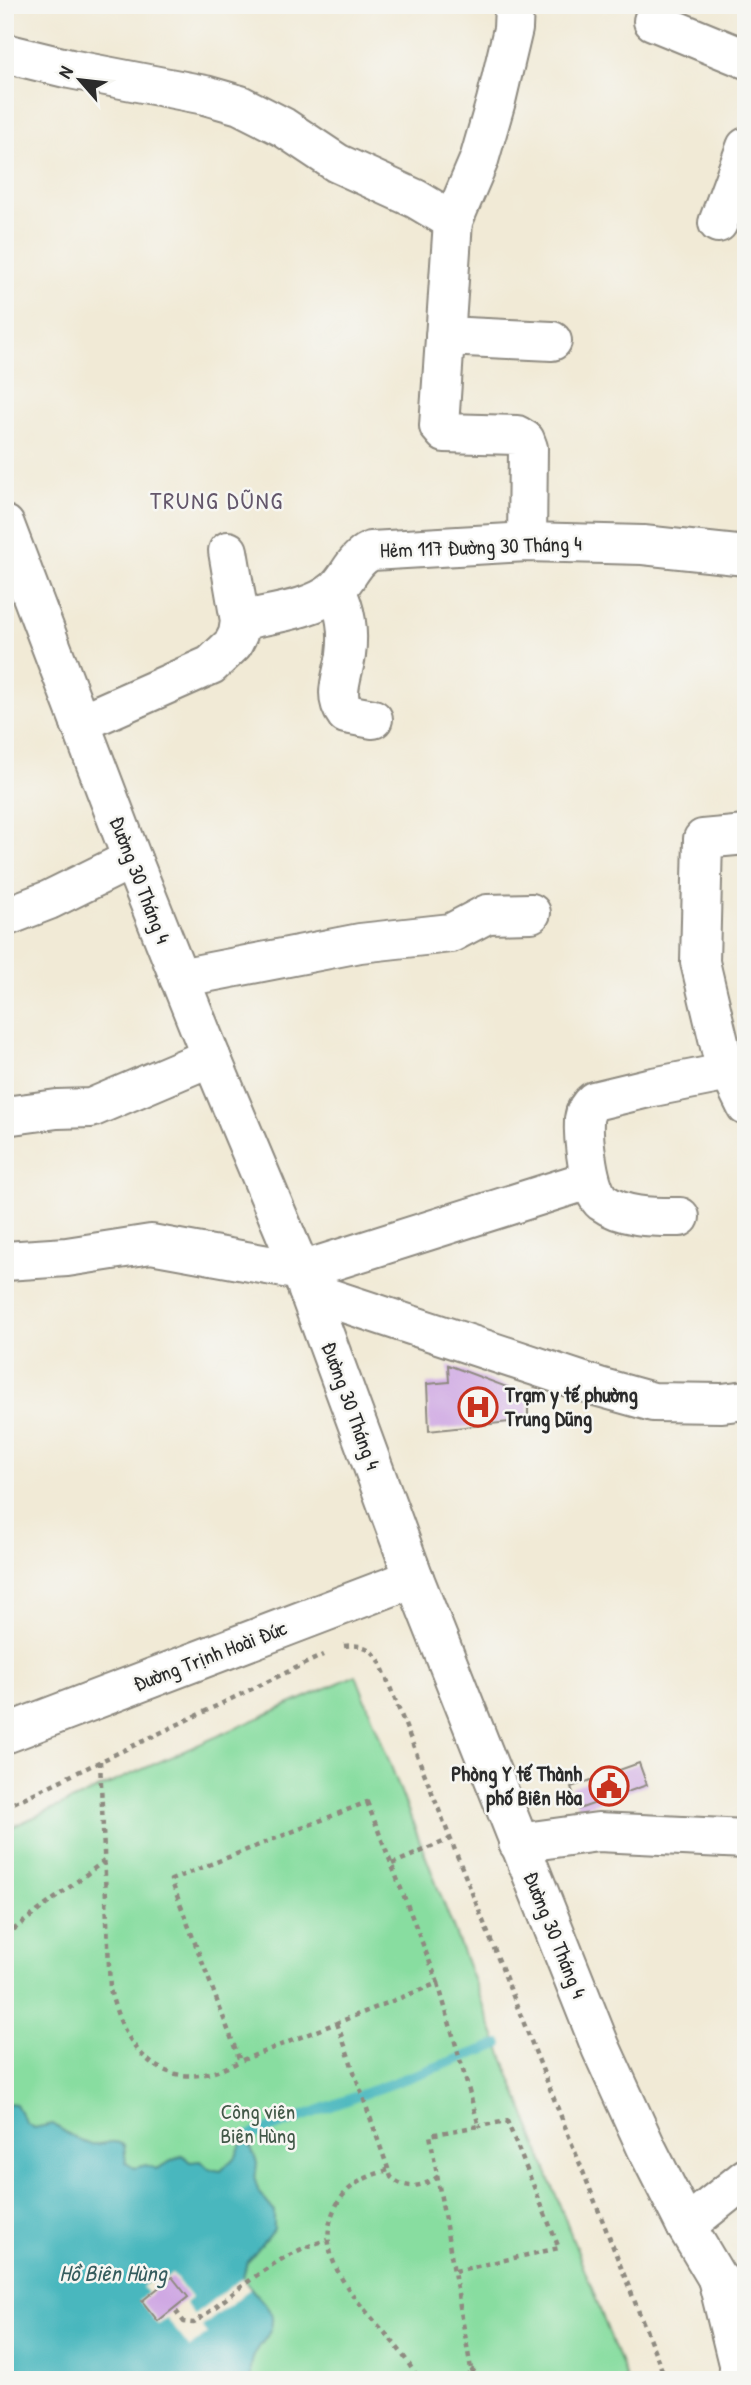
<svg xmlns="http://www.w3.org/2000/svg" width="751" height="2385" viewBox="0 0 751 2385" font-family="'Patrick Hand',sans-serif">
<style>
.green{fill:#88dda0;stroke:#5a8466;stroke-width:2}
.water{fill:#48b7be;stroke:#3a7174;stroke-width:2}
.pier{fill:#f1ead6}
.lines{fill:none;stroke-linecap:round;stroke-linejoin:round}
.stream{stroke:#48b7be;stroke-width:10}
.building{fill:#cfa8e3}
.minor-casing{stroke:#8e8a80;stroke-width:42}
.major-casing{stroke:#8e8a80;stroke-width:42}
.path{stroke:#8e8a80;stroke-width:4.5;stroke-dasharray:5 5;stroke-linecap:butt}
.minor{stroke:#fff;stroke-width:38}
.major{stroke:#fff;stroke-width:38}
.labels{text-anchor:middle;stroke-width:5;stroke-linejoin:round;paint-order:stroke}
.street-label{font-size:21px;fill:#2b2b2b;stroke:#f6f6f2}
.poi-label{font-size:21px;font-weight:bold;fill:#2b2b2b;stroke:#f6f6f2;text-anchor:start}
.park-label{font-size:21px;fill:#425848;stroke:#f6f6f2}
.water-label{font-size:23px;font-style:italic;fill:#355c5e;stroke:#f6f6f2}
.quarter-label{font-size:24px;letter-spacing:2px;fill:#64576b;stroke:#f6f6f2}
</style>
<rect width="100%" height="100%" fill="#f6f6f2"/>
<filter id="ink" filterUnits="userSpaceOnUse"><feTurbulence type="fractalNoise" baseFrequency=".0143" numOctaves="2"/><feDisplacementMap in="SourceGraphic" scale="14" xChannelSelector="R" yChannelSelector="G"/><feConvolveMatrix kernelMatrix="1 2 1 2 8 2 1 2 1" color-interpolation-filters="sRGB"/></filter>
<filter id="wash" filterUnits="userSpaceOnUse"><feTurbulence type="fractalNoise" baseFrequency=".00686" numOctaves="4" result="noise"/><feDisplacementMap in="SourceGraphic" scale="28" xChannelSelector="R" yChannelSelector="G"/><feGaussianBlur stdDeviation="1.57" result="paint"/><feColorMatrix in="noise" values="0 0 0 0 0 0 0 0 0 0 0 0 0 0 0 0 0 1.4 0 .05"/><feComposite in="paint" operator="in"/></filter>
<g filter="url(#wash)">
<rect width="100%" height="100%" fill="#f1ead6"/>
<polygon class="green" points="356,1675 627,2380 5,2380 5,1830"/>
<path class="water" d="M 5,2103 L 16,2104 L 26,2123 L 34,2128 L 53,2124 C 64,2131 77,2141 90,2144 C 104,2146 110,2138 124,2145 L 126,2163 L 134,2168 L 146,2165 L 156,2169 L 183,2155 L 191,2162 L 201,2161 L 209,2169 L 221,2171 L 236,2156 L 242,2142 L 247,2137 L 257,2163 L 255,2180 L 259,2193 L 274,2211 L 274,2229 L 247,2262 L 243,2277 C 249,2290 271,2306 272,2318 C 274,2342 245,2347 252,2380 L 5,2380 Z"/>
<polygon class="pier" points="172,2273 191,2298 185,2303 194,2314 243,2277 250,2289 202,2327 207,2334 190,2348 167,2319 158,2325 139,2300 147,2293 142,2287 157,2276 162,2281"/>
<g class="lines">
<polyline class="stream" points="247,2137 499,2044"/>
</g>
<g id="blocks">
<g class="building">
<polygon points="448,1365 528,1395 528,1420 429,1431 427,1384 449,1382"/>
<polygon points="639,1763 647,1785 579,1809 571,1787"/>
<polygon points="172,2277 188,2297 158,2321 142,2301"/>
</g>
</g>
</g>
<g filter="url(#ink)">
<use href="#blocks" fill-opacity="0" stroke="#8e8a80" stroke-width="2"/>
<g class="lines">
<g class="minor-casing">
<g id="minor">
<polyline points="514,5 513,29 496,101 479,160 453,221 439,426 445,433 517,435 525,440 528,448 527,542"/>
<polyline points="653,21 746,59"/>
<polyline points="5,53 70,69 205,95 240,105 283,127 337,163 416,199 453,221"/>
<polyline points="718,223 746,147"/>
<polyline points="445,336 552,341"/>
<path d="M 336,590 C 346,610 349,632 346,655 C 343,676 332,696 346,714 L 373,719"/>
<path d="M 240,621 C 268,614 312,610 334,591 C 349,579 352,560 371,551 L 527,542 L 643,545 L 746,556"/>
<polyline points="80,723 211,665 233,644 238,634 240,621 228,551"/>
<polyline points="746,835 703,839 700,962 723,1059 746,1106"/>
<polyline points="5,917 49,900 132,859"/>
<polyline points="179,978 360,943 451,933 487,914 531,913"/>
<polyline points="5,1116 57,1109 91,1108 211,1057"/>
<path d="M 680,1217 C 655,1217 624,1218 602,1202 C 588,1191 583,1137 584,1119 C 585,1112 589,1105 594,1101 L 648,1088 L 729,1072"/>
<polyline points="5,1261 67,1257 151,1244 301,1271 589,1180"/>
<polyline points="308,1291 599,1387 653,1402 722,1403 746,1400"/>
<polyline points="5,1734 414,1578"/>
<polyline points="518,1843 598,1832 746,1839"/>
<polyline points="686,2226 746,2178"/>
</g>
</g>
<g class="major-casing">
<g id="major">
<polyline points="5,525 132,859 211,1057 301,1271 414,1578 601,2048 647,2149 686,2226 717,2278 746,2305"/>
<polyline points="717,2278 742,2380"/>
</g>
</g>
<g class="path">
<path d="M 344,1646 C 362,1644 371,1647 380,1662 L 666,2380"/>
<path d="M 100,1761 L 110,1989 C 126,2058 170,2099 240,2061"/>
<polygon points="367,1802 438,1983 240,2061 171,1880"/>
<polyline points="5,1807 323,1655"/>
<polyline points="392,1864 450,1839"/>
<polyline points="5,1936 104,1861"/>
<polyline points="438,1983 479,2126 430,2135 471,2369 468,2380"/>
<path d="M 337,2023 L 391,2177 C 406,2191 423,2187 439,2176"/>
<path d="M 388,2170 C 364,2177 345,2186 334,2210 C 312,2261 361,2304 391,2340 C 402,2352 410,2366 419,2380"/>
<polyline points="455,2271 559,2248 507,2121 479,2126"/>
<path d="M 176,2311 L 184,2322 L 194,2323 C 237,2292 275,2254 327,2240"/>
<polyline points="471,2369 484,2380"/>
</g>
<use href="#minor" class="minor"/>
<use href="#major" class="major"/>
</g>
</g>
<defs>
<g id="hospital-ring" transform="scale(2.0125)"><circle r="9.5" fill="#f6f6f2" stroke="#c8321e" stroke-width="1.5"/><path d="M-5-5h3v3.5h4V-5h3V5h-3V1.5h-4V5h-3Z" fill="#c8321e"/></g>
<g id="civic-ring" transform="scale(2.0125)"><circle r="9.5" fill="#f6f6f2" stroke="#c8321e" stroke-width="1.5"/><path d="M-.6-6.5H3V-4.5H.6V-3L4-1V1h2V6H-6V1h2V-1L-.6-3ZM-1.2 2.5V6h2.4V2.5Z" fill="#c8321e"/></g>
</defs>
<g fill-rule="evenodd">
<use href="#hospital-ring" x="478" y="1407"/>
<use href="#civic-ring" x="609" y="1786"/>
</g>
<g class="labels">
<g class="street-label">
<text transform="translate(481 547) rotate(-2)" y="7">Hẻm 117 Đường 30 Tháng 4</text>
<text transform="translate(140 880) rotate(69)" y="7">Đường 30 Tháng 4</text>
<text transform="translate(351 1406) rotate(70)" y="7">Đường 30 Tháng 4</text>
<text transform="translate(210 1656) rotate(-21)" y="7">Đường Trịnh Hoài Đức</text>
<text transform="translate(555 1935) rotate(68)" y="7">Đường 30 Tháng 4</text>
</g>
<g class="poi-label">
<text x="505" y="1402">Trạm y tế phường<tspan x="505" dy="24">Trung Dũng</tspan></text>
<text x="582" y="1781" text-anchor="end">Phòng Y tế Thành<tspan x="582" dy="24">phố Biên Hòa</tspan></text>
</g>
<g class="park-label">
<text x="258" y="2119">Công viên<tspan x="258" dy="24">Biên Hùng</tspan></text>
</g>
<g class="water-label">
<text x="113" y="2281">Hồ Biên Hùng</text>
</g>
<g class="quarter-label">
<text x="217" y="509">TRUNG DŨNG</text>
</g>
</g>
<rect width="751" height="2385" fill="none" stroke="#f6f6f2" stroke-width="28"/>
<g transform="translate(80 80) rotate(298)" stroke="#f6f6f2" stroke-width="5" paint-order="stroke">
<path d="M0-5L12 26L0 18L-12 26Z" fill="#2b2b2b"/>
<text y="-10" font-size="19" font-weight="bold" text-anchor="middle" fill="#2b2b2b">N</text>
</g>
</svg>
